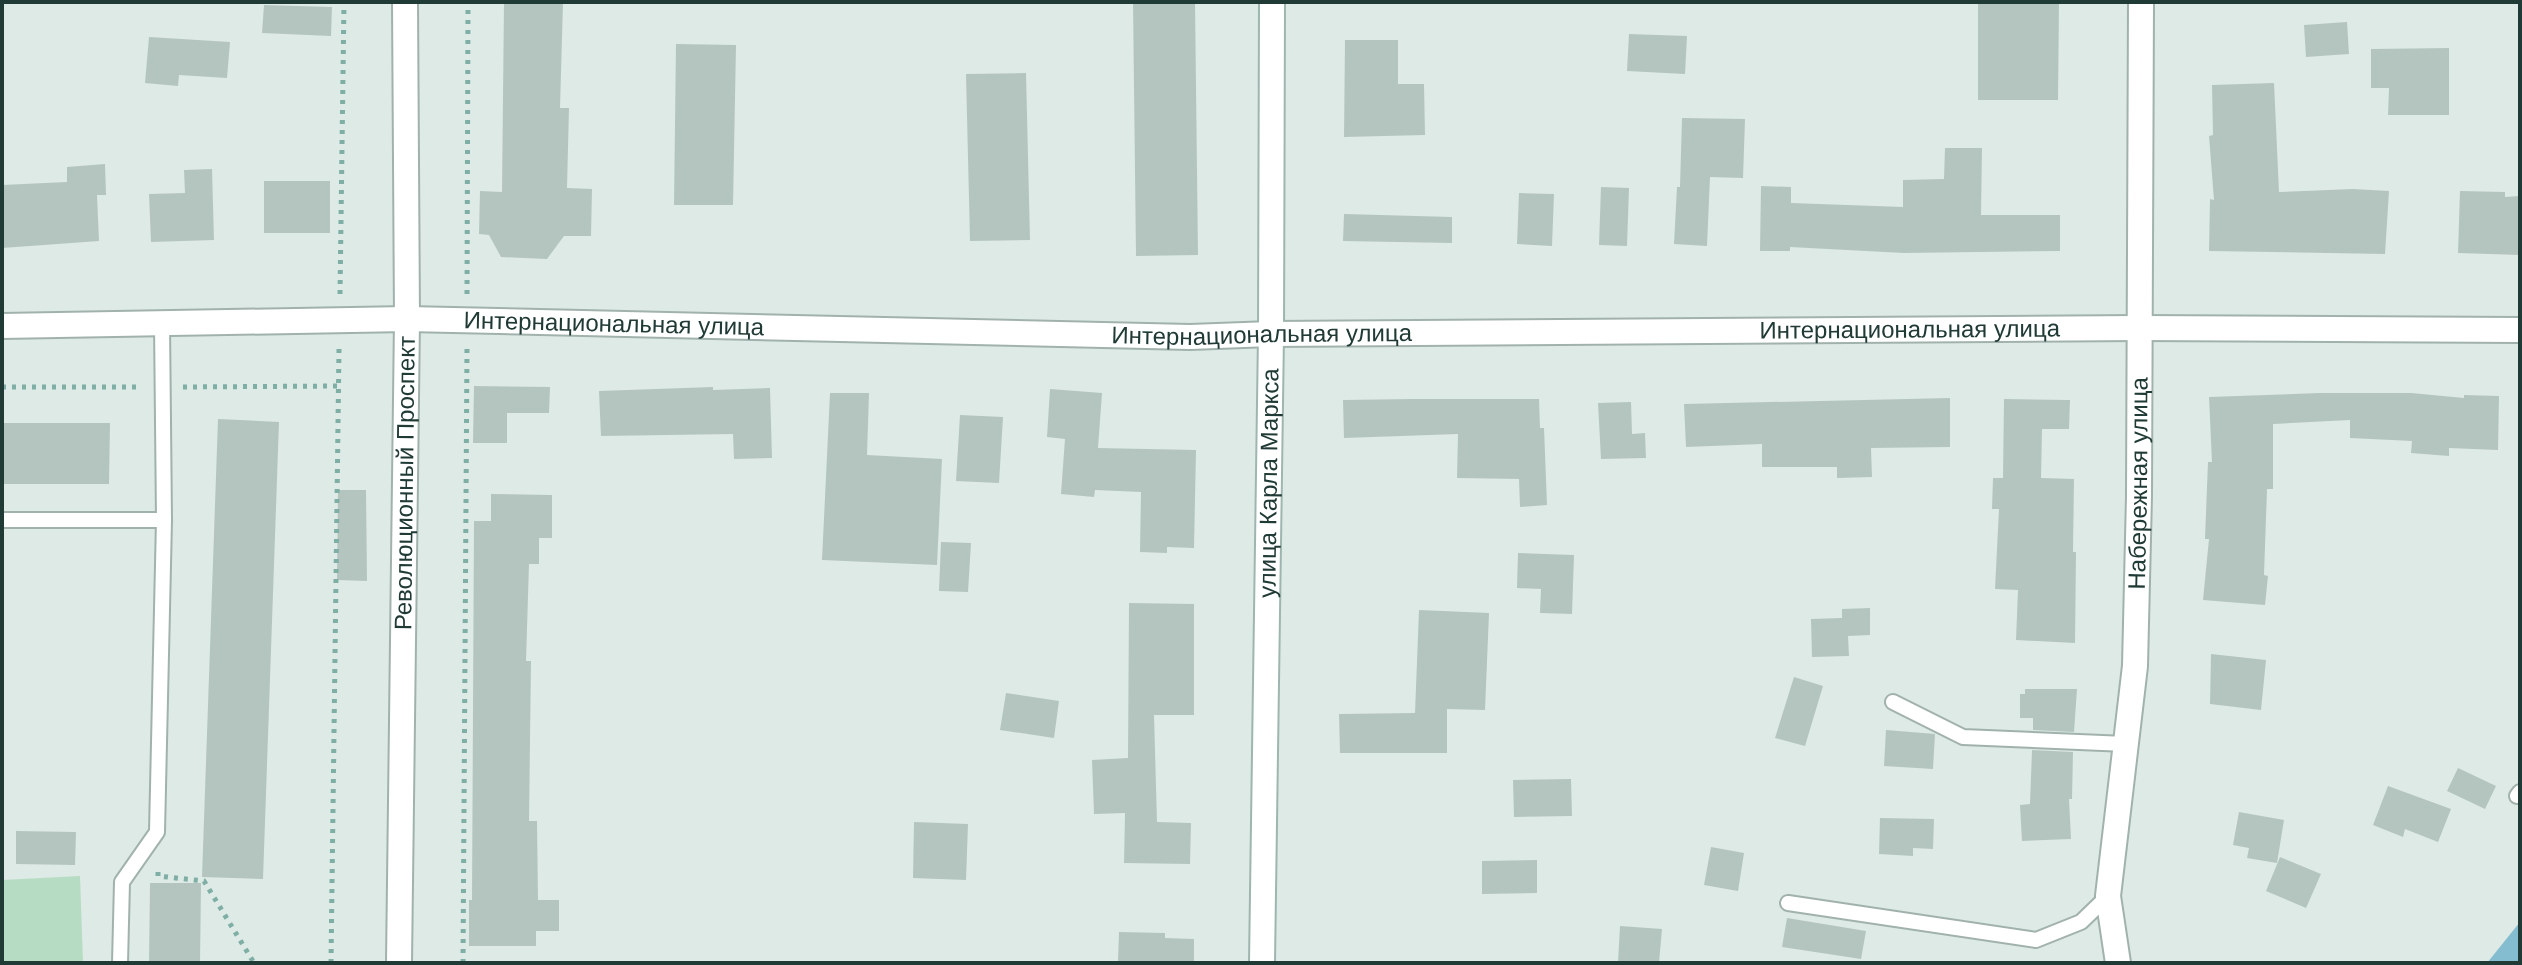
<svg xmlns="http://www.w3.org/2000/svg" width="2522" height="965" font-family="Helvetica,sans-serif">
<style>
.green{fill:#b7dcc4}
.water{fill:#85bdd0}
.building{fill:#b4c5bf}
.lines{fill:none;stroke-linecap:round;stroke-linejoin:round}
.service-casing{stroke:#a1b2ad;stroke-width:18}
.minor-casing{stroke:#a1b2ad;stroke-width:28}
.tertiary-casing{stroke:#a1b2ad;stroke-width:28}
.secondary-casing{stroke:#9eb6af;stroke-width:28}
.path{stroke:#7faea4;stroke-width:5;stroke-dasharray:4 6;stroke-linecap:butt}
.service{stroke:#fff;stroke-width:14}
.minor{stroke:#fff;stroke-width:24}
.tertiary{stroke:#fff;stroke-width:24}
.secondary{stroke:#fff;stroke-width:24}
.labels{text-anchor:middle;stroke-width:6;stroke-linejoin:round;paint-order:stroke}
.street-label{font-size:24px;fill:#203a35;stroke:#eff7f4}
</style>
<rect width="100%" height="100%" fill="#deeae6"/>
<path class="green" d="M80,876L83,963H2V880Z"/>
<path class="water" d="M2520,922V963H2487Z"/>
<path class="building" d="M504,2H563L560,108H569L567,188L592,189L591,236H564L547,259L501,257L489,235L479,234L480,191L502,192Z
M1133,2H1195L1198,255L1136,256Z
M1978,2H2059L2058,100H1978Z
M264,5L332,7L331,36L262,33Z
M2347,22L2349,54L2306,57L2304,25Z
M1629,34L1687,36L1685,74L1627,71Z
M149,37L230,42L227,78L179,75L178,86L145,83Z
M1345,40H1398V84H1424L1425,135L1344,137Z
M676,44L736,45L733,205H674Z
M2449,48V115H2388L2389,88H2371V49Z
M1026,73L1030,240L970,241L966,74Z
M2274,83L2279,192L2353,189L2389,191L2385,254L2209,251L2210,199L2214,200L2209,136L2213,135L2212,85Z
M1682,118L1745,119L1743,178L1710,177L1707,246L1674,244L1677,187H1680Z
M1945,148H1982L1981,215H2060V251L1904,253L1790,247V251H1760L1761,186L1791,187V203L1903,207V180L1944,179Z
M105,164L106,195H97L99,241L2,248V185L67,182V167Z
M212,169L214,240L151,242L149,194L185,193L184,170Z
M264,181H330V233H264Z
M1601,187L1629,188L1627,246L1599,245Z
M2460,191L2505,192V197L2520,196V255L2458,253Z
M1519,193L1554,194L1552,246L1517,244Z
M1344,214L1452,217V243L1343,241Z
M474,386L550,387L549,413H507V443H473Z
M713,387V390L770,388L772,458L734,459L733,434L601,436L599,391Z
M1050,389L1102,393L1098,448L1196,450L1194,548L1167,547V553L1140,552L1141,492L1095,490L1094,497L1061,494L1065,439L1047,437Z
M830,393H869L867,455L942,459L937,565L822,560Z
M2320,393H2411L2464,398V395L2499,396L2498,450L2449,448V456L2411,453L2412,441L2350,438V420L2273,424V489H2267L2264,575L2268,576L2265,605L2203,600L2209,539H2205L2208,462H2212L2209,397Z
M1950,398V447L1871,448L1872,477L1837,478V467H1762V444L1686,447L1684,404Z
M1413,399H1539L1540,428H1544L1547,505L1520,507L1519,479L1457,478L1458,434L1344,438L1343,400Z
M2004,399L2070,400L2069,429H2042L2041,478L2074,479L2073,552H2076L2075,643L2016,640L2018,590L1995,589L1999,509H1992L1993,478H2003Z
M1631,402L1632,434L1645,433L1646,458L1601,459L1598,403Z
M960,415L1003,417L999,483L956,481Z
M218,419L279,422L263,879L202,877Z
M2,423H110L109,484H2Z
M338,490H366L367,581L337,580Z
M491,494L552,495V538H539V564H529L526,661H531L529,821H537L538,900H559V931H536V946H469V900H472L474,521H491Z
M941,542L971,543L968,592L939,591Z
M1518,553L1574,555L1572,614L1540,613L1541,589L1517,588Z
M1129,603L1194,604V715H1154L1157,822L1191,823L1190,864L1124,863L1125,813L1094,814L1092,760L1128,758Z
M1870,608V635L1848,636L1849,656L1812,657L1811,619L1842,618V609Z
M1419,610L1489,613L1485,710L1447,709V753H1340L1339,714L1415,713Z
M2211,654L2266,660L2261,710L2210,704Z
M1794,677L1823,686L1805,746L1775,738Z
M2025,689H2077L2074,732L2033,730V718H2020V694H2025Z
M1006,693L1059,701L1054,738L1000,730Z
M1886,730L1935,734L1933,769L1884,766Z
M2032,750L2073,752L2072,799H2069L2071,839L2022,841L2020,805L2030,804Z
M2458,768L2496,786L2485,809L2447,791Z
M1571,779L1572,816L1514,817L1513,780Z
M2388,786L2451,809L2438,842L2405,829L2403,837L2373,825Z
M2239,812L2284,820L2277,863L2247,858L2249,848L2233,845Z
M1880,818L1934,819L1933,849L1913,848V856L1879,854Z
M914,822L968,824L966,880L913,878Z
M16,831L76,832L75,865L16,864Z
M1711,847L1744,853L1738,891L1704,885Z
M2280,857L2321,874L2306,908L2266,891Z
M1537,860V893L1482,894V861Z
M150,883H201L200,963H149Z
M1787,918L1866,931L1861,959L1782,947Z
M1620,926L1662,929L1659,963H1618Z
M1119,932L1165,933V938L1194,939V963L1118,961Z"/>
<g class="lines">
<defs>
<path id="service" d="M2,520H164L162,323
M1893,702L1963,737L2126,744
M2517,796L2520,792
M1788,903L2036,940L2081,922L2108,896
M120,963L122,882L157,832L164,520"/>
<g id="minor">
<path id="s1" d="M2,326L407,319L1190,337L1271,334L2139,328L2520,330"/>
<path id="s2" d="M2118,963L2108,896L2135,666L2139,496L2141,2"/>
</g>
<g id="tertiary">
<path id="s3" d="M399,963L407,319L405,2"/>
</g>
<g id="secondary">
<path id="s4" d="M1262,963L1271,334L1272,2"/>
</g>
</defs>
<use href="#service" class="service-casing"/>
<use href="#minor" class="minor-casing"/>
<use href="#tertiary" class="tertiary-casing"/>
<use href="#secondary" class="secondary-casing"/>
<path class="path" d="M340,294L344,2
M467,294L468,2
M2,387H141
M183,387L339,386
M158,872V876L204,881L254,963
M331,963L339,348
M463,963L467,348"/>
<use href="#service" class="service"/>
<use href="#minor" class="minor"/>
<use href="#tertiary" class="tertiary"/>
<use href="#secondary" class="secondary"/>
</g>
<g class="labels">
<g class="street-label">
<text dy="8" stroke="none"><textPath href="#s1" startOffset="612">Интернациональная улица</textPath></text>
<text dy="8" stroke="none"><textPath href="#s1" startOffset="1908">Интернациональная улица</textPath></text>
<text dy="8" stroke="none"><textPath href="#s1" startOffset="1260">Интернациональная улица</textPath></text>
<text dy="8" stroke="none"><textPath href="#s3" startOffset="480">Революционный Проспект</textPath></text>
<text dy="8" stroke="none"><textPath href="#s4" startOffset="480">улица Карла Маркса</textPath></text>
<text dy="8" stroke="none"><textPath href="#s2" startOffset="482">Набережная улица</textPath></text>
</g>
</g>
<rect width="2522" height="965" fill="none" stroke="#203a35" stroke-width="8"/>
</svg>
